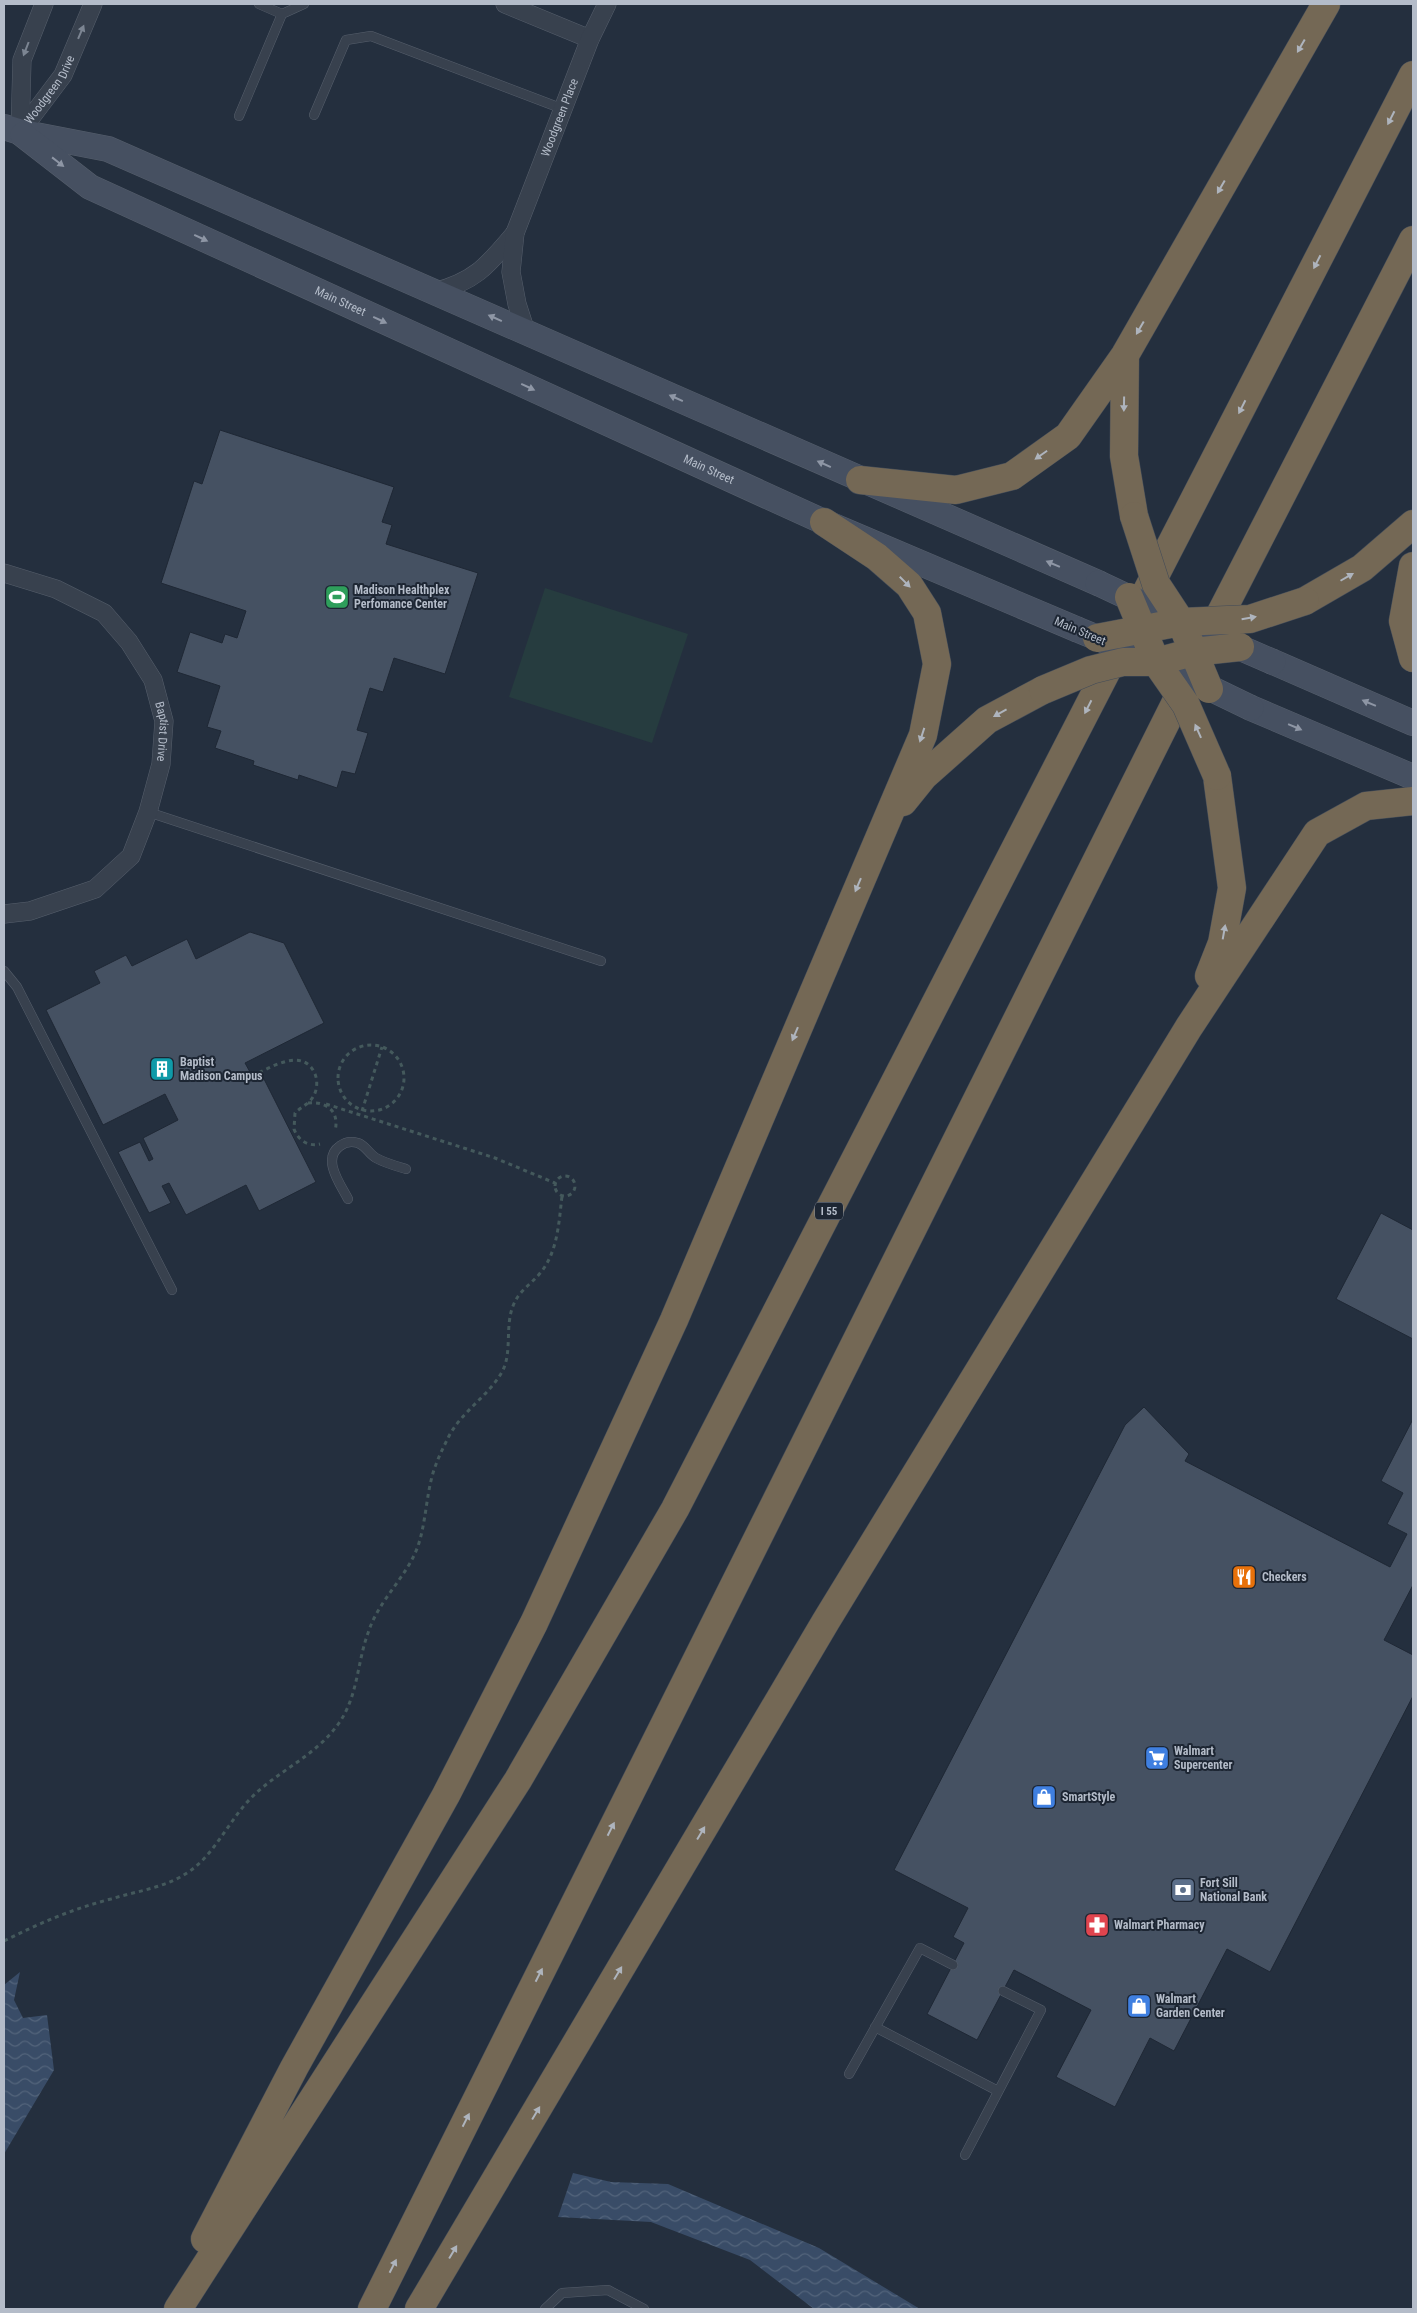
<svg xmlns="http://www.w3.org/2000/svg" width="1417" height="2313" font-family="'Roboto Condensed',sans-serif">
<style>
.pitch{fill:#263c3f}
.water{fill:url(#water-waves)}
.building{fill:#455162;stroke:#1f2835}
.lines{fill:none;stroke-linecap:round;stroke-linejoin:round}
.lane-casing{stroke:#565f6c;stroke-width:10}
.street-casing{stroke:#565f6c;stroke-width:19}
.secondary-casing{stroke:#565f6c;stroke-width:26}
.highway-casing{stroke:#434c59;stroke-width:29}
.path{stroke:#44595c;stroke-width:3;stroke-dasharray:4 4;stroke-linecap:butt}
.lane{stroke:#38414e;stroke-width:9}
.street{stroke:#38414e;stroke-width:18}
.secondary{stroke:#465061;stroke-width:25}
.highway{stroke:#746855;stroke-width:28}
.secondary-bridge-casing{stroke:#565f6c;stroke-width:26;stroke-linecap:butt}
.highway-bridge-casing{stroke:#434c59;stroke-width:29;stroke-linecap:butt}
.secondary-bridge{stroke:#465061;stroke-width:25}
.highway-bridge{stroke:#746855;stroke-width:28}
.oneway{fill:#7c8592}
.oneway2{fill:#aeb4bd}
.oneway3{fill:#8e96a5}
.labels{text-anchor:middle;stroke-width:4;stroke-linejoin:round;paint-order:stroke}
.shield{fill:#1d2633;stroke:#878f9c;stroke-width:1}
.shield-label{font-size:11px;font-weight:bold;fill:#b4bcc9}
.street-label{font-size:12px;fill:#b4bcc9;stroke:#1d2633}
.poi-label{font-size:12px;font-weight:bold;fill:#b4bcc9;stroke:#1d2633;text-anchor:start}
</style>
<defs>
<pattern id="water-waves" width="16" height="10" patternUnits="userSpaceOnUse" patternTransform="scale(1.25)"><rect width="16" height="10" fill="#394c67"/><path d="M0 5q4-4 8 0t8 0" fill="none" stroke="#53647b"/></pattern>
</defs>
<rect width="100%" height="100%" fill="#242f3e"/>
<path class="pitch" d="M545,588L688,634L652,743L509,697Z"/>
<path class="water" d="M20,1972L14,2000L23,2018L47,2015L54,2070L4,2154V1985Z
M573,2173L611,2182L668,2184L819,2248L920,2309H814L750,2260L651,2222L558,2217Z"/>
<path class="building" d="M220,430L394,487L382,522L392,525L386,544L478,573L445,674L394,658L383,692L370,688L357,730L368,733L355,774L342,771L337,788L299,775L298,780L253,765L254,761L215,748L221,731L207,727L220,686L177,672L190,632L222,643L225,634L237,638L246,611L161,583L194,481L202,484Z
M250,932L284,943L324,1023L245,1063L255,1081L263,1077L316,1182L259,1211L246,1185L186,1215L169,1183L162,1186L171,1203L149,1213L118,1152L140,1142L149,1161L153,1159L143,1138L178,1120L165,1094L103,1125L46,1010L100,983L94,971L126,955L132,966L187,939L196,959Z
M1381,1213L1413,1230V1339L1336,1299Z
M1144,1407L1189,1454L1185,1461L1390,1567L1407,1534L1387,1524L1403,1493L1381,1481L1413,1419V1585L1384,1640L1413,1655V1696L1270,1972L1227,1949L1174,2051L1150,2038L1115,2107L1056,2077L1091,2010L1014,1970L977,2040L927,2014L964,1943L953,1937L968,1908L894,1870L1125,1425Z"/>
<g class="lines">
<defs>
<path id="lane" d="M259,4L282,14
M314,115L346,40L371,36L563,109
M239,116L282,14L304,4
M148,812L601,961
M4,971L17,987L172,1290
M348,1199C341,1185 321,1159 340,1146C345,1142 351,1141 358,1143C366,1146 369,1154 376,1158C385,1163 396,1166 406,1169
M875,2027L998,2091
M849,2074L920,1948L953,1965
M965,2155L1041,2010L1003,1991
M545,2309L562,2293L608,2290L644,2309"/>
<g id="street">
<path d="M505,4L590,39"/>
<path id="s1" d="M20,132L63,75L93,4"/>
<path d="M20,132L22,60L44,4"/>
<path d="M434,292C476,281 488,265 515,233"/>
<path id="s2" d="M526,332L517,304L511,272L515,233L590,39L607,4"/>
<path id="s3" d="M4,573L56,589L104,613L129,642L153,680L164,721L161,764L148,812L131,856L95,889L30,911L4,914"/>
</g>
<g id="secondary">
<path d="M4,127L20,132L108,149L1098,583"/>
<path id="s4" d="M23,135L90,187L824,522L1076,629"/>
<path d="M1273,662L1413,723"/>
<path d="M1251,708L1413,777"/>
</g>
<path id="highway" d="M1125,355L1124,456L1134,516
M860,480L956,490L1012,476L1068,436L1125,355L1326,4
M1413,566L1403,621L1413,658
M1146,593L1413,75
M1305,601L1362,568L1413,524
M1207,640L1413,240
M903,802L924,776L987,720L1043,690
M1209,976L1222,943L1232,888L1217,776
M205,2239L294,2068L446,1795L534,1623L674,1320L923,735L937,664L927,613L909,585L877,557L824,522
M178,2309L518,1780L675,1509L1118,649
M372,2309L1189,676
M419,2309L826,1621L1189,1027L1317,833L1366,806L1413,801"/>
</defs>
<use href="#lane" class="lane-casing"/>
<use href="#street" class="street-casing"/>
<use href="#secondary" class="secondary-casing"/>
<use href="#highway" class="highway-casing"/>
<path class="path" d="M338 1078a33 33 0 1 1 66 0a33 33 0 1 1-66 0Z
M252,1076C270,1068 303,1046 315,1074C318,1081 317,1091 313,1097C309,1104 301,1107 295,1113L294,1129C298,1140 308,1147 320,1144
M308,1103C326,1101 340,1111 335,1131
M326,1104L495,1158L555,1183
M362,1111L382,1047
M555 1186a10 10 0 1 1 20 0a10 10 0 1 1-20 0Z
M4,1941C40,1923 72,1909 111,1899C137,1891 164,1888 187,1873C215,1855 228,1821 252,1797C279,1770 316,1756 339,1723C358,1696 357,1663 368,1633C379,1599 407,1577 418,1546C426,1522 426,1497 433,1473C437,1460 443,1448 449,1436C462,1411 490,1395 503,1370C512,1351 505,1326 513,1306C519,1290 531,1285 541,1272C558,1251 559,1221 562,1196"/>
<use href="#lane" class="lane"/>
<use href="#street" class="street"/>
<use href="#secondary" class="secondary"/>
<use href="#highway" class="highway"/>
<defs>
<path id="secondary-bridge" d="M1098,583L1181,622L1273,662
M1076,629L1156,662L1251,708"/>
<path id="highway-bridge" d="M1134,516L1156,584L1181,622L1209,689
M1129,597L1156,662L1186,705L1217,776
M1097,638L1181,622L1250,619L1305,601
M1043,690L1091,670L1123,662H1156L1193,652L1240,647"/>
</defs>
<use href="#secondary-bridge" class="secondary-bridge-casing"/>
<use href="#highway-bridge" class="highway-bridge-casing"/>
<use href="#secondary-bridge" class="secondary-bridge"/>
<use href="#highway-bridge" class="highway-bridge"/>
</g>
<defs><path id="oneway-solid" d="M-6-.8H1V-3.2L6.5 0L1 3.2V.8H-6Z" transform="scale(1.25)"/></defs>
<g class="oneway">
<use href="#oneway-solid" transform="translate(81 32) rotate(-67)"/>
<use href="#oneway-solid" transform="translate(26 49) rotate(111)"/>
</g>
<g class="oneway2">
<use href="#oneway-solid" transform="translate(1301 46) rotate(120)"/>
<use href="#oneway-solid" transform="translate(1391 118) rotate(117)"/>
<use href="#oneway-solid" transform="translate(1221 187) rotate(120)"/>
<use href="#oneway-solid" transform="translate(1317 262) rotate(117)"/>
<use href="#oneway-solid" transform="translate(1140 328) rotate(120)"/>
<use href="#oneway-solid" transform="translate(1124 404) rotate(91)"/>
<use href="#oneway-solid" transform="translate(1242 407) rotate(117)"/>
<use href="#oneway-solid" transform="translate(1041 455) rotate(145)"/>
<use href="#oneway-solid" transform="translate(1347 577) rotate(-30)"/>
<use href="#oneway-solid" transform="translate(905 582) rotate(45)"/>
<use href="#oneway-solid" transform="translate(1249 618) rotate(-10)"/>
<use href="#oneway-solid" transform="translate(1088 707) rotate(117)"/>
<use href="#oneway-solid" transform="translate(1000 713) rotate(151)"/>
<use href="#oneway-solid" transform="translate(1198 731) rotate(-114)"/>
<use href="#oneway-solid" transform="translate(922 735) rotate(108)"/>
<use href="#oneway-solid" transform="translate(858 885) rotate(113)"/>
<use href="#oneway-solid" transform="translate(1224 932) rotate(-80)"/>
<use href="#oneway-solid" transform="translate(795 1034) rotate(113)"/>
<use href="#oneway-solid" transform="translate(611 1829) rotate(-63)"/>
<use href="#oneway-solid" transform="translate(701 1833) rotate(-59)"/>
<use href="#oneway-solid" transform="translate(618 1973) rotate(-59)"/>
<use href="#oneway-solid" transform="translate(539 1975) rotate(-63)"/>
<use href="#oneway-solid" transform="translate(536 2113) rotate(-59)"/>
<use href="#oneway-solid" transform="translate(466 2120) rotate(-63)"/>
<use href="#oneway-solid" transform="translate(453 2252) rotate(-59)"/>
<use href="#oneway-solid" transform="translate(393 2266) rotate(-63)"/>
</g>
<g class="oneway3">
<use href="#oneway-solid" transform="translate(58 162) rotate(38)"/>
<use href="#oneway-solid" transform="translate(201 238) rotate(25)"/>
<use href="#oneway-solid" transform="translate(495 318) rotate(-156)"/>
<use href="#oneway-solid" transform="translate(380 320) rotate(25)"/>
<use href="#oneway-solid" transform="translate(528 387) rotate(25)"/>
<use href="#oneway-solid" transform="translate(676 398) rotate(-156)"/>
<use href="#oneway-solid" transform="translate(824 464) rotate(-156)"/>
<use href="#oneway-solid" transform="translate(1053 564) rotate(-157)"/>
<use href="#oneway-solid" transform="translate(1369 703) rotate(-157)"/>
<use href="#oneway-solid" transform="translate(1295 727) rotate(23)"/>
</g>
<defs>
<symbol id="stadium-square" viewBox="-11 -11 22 22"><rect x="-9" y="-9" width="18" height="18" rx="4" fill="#2e9e5b" stroke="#1d2633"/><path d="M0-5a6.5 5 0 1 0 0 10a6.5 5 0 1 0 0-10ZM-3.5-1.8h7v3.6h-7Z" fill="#fff"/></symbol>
<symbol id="building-square" viewBox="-11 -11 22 22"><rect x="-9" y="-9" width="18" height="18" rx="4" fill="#0f9aa8" stroke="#1d2633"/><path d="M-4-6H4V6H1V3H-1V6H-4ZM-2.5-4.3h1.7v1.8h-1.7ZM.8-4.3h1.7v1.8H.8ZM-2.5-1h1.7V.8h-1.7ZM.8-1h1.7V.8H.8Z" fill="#fff"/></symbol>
<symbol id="restaurant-square" viewBox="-11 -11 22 22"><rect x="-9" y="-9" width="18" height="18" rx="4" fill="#e8710a" stroke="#1d2633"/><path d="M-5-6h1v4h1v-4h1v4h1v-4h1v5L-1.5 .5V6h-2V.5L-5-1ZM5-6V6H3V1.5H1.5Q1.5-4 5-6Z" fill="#fff"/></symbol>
<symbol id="supermarket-square" viewBox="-11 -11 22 22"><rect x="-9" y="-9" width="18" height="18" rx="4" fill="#3f7fe0" stroke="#1d2633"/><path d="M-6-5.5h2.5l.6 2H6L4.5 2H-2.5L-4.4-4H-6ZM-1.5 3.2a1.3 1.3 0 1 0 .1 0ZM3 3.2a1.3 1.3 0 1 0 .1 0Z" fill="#fff"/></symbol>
<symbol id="shop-square" viewBox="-11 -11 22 22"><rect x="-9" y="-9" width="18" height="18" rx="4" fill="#3f7fe0" stroke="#1d2633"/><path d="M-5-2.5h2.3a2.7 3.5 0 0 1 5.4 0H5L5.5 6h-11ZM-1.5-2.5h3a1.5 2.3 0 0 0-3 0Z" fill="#fff"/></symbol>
<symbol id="bank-square" viewBox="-11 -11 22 22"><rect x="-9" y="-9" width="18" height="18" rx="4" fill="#5c6f8a" stroke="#1d2633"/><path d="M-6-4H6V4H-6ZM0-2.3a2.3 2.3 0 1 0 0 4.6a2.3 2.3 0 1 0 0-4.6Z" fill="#fff"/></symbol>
<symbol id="pharmacy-square" viewBox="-11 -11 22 22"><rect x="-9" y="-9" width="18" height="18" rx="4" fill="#e0444e" stroke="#1d2633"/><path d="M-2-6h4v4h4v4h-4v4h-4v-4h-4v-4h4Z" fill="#fff"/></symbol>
</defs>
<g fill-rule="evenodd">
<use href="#stadium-square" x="323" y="583" width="28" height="28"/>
<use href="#building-square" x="148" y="1055" width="28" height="28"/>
<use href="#restaurant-square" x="1230" y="1563" width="28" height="28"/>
<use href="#supermarket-square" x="1143" y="1744" width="28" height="28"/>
<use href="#shop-square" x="1030" y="1783" width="28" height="28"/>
<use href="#bank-square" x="1169" y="1876" width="28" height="28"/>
<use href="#pharmacy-square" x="1083" y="1911" width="28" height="28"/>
<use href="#shop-square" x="1125" y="1992" width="28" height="28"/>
</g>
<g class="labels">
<rect class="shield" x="815" y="1202.5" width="28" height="17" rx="4"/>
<g class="shield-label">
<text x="829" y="1215">I 55</text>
</g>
<g class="street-label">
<text dy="4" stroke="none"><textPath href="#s1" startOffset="52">Woodgreen Drive</textPath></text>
<text dy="4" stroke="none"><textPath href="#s2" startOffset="225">Woodgreen Place</textPath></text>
<text dy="4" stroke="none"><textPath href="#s4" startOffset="360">Main Street</textPath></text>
<text dy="4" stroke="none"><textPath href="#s4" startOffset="765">Main Street</textPath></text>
<text transform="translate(1080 631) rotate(23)" y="4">Main Street</text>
<text dy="4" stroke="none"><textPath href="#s3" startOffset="244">Baptist Drive</textPath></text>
</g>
<g class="poi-label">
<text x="354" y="594">Madison Healthplex<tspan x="354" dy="14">Perfomance Center</tspan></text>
<text x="180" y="1066">Baptist<tspan x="180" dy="14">Madison Campus</tspan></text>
<text x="1262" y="1581">Checkers</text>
<text x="1174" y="1755">Walmart<tspan x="1174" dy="14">Supercenter</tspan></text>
<text x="1062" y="1801">SmartStyle</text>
<text x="1200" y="1887">Fort Sill<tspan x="1200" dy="14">National Bank</tspan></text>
<text x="1114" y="1929">Walmart Pharmacy</text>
<text x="1156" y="2003">Walmart<tspan x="1156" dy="14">Garden Center</tspan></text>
</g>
</g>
<rect width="1417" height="2313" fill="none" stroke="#b4bcc9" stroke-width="10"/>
</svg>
